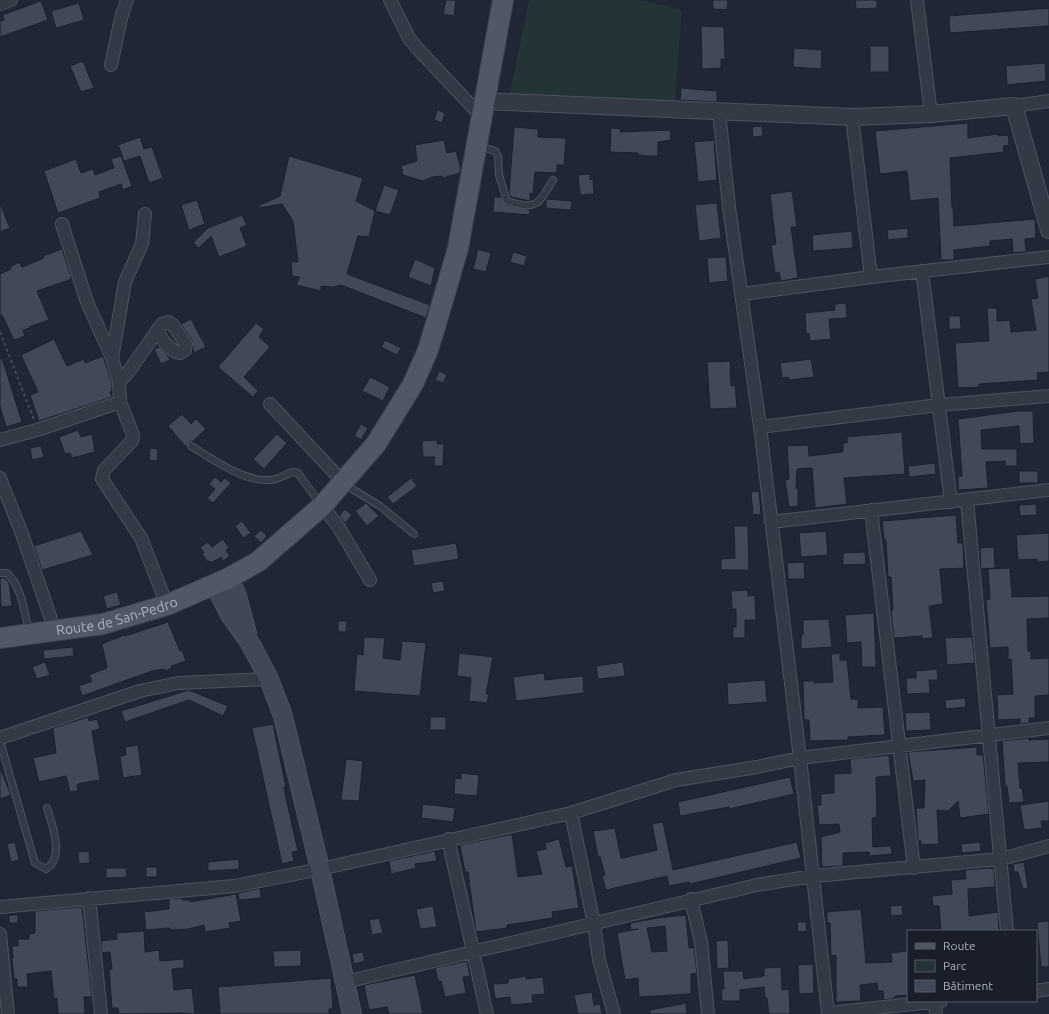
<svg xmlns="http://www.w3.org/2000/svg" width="1049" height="1014" font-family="Ubuntu,sans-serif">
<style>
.green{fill:#233336}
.building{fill:#414959;stroke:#1b202b;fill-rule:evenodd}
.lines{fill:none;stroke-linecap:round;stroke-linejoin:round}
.service-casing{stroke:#4e5360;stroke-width:8}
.minor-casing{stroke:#4e5360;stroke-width:14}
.tertiary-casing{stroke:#4e5360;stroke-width:18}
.secondary-casing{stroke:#4e5360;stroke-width:20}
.primary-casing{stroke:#3d424e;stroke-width:22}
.path{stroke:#3f4e53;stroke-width:2;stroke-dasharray:3 3;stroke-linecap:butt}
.service{stroke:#333945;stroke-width:6}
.minor{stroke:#333945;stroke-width:12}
.tertiary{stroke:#333945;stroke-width:16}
.secondary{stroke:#424757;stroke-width:18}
.primary{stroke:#515765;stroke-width:20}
.labels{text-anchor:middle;stroke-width:3;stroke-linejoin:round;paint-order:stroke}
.street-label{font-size:14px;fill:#adb3c2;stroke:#191e29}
</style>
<rect width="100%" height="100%" fill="#202634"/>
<path class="green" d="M529,0H641L682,10L675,101L510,93Z"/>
<path class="building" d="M446,0H456L454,16L443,14Z
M713,0H728L727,10L713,9Z
M855,0H877V8L856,9Z
M41,1L48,20L0,37V21L4,20L2,15Z
M79,3L84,20L56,28L51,11Z
M1049,8V26L950,33L949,16Z
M701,26L724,27L725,60L721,59V68L702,69Z
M870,46H889V72H870Z
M794,48L822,50L821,69L793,67Z
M83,61L94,88L81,92L70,66Z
M1045,63L1046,81L1007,85L1006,66Z
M681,88L717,91V102L680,100Z
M437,110L445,113L442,123L434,120Z
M968,123V138L998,134V136L1008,135L1009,145L1003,146L1004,152L950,158L952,208L953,207L954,226L1035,219L1036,238L1025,239L1026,252L1013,253L1012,239L990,241V246L954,250V260H941L938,198L910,201L907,171L880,174L875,131Z
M762,126L763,136L753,137L752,127Z
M514,127L538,129V137L566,138L564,165H557V173L535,172L533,194L530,193V201L511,197L509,193Z
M611,128L621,129L620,132L670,130L671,140L658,142V156H646L638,155V153L610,152Z
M140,137L144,149L152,147L163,178L149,183L140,156L124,161L118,145Z
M444,140L447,153L456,151L461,169L460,173L443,178L442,176L432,177L423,181L403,175L401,166L417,161L415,145Z
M714,140L717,180L698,182L694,142Z
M121,156L132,186L123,190L121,184L99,192L100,198L58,213L44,171L76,159L81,173L93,169L95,175L114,168L111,159Z
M289,156L363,178L356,201L375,211L369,237L358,236L347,274L430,305L426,318L341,285L334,287L321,286V291L296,285L300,277L292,276L291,262H298L293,221L282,204L259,208L258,206L280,196Z
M590,174V180L593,179L594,194L580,195L578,175Z
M384,185L399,190L390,215L375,211Z
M792,191L797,227H791L798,278L781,281L779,272L775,273L771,245L776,244L770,194Z
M494,197H501L506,205L530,210L529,215L493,212Z
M546,199L572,201L571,210L546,208Z
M197,200L205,224L189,230L181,205Z
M0,203L10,228L0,232Z
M717,203L721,238L699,241L695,205Z
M242,215L247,225L240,228L247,246L219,257L211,236L199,248L193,243L208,228Z
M908,228V238L888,240L887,230Z
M852,231L853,248L813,251L812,235Z
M62,249L72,279L37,291L49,320L29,327L30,328L23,330L25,336L14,340L2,315L0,316V274L11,269L10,267L19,262L22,267L44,258L43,256Z
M478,249L491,253L486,272L473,269Z
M513,252L527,256L524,266L510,262Z
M726,257L728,281L709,283L707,258Z
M415,259L435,268L431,286L408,277Z
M1049,276V372L1037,373L1038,380L979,384V387L958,388L955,343L989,341L987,308H997V321L1010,320L1011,332L1036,330L1031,299L1038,298L1035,279Z
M846,303L847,318L829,319L831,339L810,341L809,333L806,334L805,313L835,310V304Z
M949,316H960L961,329H949Z
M191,319L206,347L194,353L192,340L181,324Z
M256,323L264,329L259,337L270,347L244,377L258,391L253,397L218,367Z
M54,339L67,366L84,359L85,363L103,356L112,383V391L110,392L112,397L39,421L30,395L38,392L21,355Z
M385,340L401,348L397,355L381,347Z
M159,347L168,356L170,360L161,364L154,349Z
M2,358L22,422L6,427L0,406V359Z
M811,359L814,377L789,380L788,377L782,378L780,363Z
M730,361L731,386L735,385L737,408L710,409L707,362Z
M439,371L447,375L443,383L435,380Z
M370,377L390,387L383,401L362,391Z
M1018,411H1033L1034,443L1020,444L1019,426L981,430L982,449H1017V466H1005V461L986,462L988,488L958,490V476H962L958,419Z
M182,414L191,424L196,419L206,429L192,442H189L186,447L168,426Z
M361,424L368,428L361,440L354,436Z
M78,430L81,437L92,434L95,452L72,458L70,453L65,454L59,437Z
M902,432L905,474L844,478L847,504L815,508L812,468L797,469L796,488H798V506L789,507L785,480L789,479L787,446L808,445L809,456L843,452V443H847V437Z
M277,434L287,443L264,469L253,459Z
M437,440V444H444L443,466H434L435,457H423L422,441Z
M41,446L44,457L32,460L30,448Z
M150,448L158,449L157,461L149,460Z
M935,463L936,474L909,477L908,466Z
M1019,471H1038V483H1019Z
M215,477L221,482L225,478L231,483L213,503L207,498L215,489L209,484Z
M411,478L417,486L393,504L387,497Z
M759,491L761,514L753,515L751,492Z
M366,503L379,516L367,526L355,511Z
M1036,504L1037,515L1020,516L1019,505Z
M345,509L352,515L345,523L339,516Z
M956,515L958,543H963L964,568L940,569L943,604L929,606L933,638L922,639V636L894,638L891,611L893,610L891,577H888L886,540H884L882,521Z
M242,521L251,533L243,538L235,526Z
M734,526H748L749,570H721V559L735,558Z
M261,530L267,536L261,543L254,536Z
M81,531L93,555L42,570L34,546Z
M826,531L828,555L801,557L799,533Z
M1049,533V561L1037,562V559L1018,560L1016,535Z
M223,539L229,548L226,550L230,556L223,561L221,557L211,563L210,561L208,562L202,554L204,553L200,547L208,542L212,547Z
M456,543L459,559L414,566L411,550Z
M994,547L995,568L981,569L980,548Z
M865,552L866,564L843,565V553Z
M804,562L805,579H788L787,563Z
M1010,568L1012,597L1049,596V618L1027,619L1028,651H1031V659L1049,658V695L1035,696V718H1029V723L1020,724V719L998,720L997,695L1013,694L1011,659L1008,660V647L990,648L986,600L990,599L988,569Z
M0,578H5L9,583L12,606L1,607Z
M443,581L445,591L433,593L431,583Z
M748,590V596L755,595L756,620H745V638H733V627H736V609H732L731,591Z
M117,592L121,605L107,609L103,596Z
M874,613L876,667H862L861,642L847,643L845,615Z
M829,619L832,647L801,649V635H803V620Z
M338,621H347L346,632H338Z
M168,622L180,651L182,650L186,661L171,666L172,668L165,671L164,669L152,671L82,696L79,686L92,681L89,675L107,668L102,644L124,635L125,636Z
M364,637L385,638L383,658L400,660L402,641L426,643L420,696L354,691L357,654L363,655Z
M972,637L975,663L947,665L945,638Z
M73,647L74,656L44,659L43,650Z
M459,653L493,657L486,694H489L487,703L469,701L471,678L457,676Z
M840,653V660H847L851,699H858V708L883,707L885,735L848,737V740L810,741L809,720H804L803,681H814V683L833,682L831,654Z
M45,662L50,675L37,679L32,667Z
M623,662L625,676L598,679L596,666Z
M937,669L938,680H929L930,693L907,694L906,678H916V671Z
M544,673L545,680L583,676L584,693L516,701L513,677Z
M765,680L767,702L728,705L727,683Z
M189,690L228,706L223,716L189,700L125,722L121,711Z
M965,698L966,707L946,709L945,700Z
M930,712L931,730L906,731L905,713Z
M88,717L89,721L97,719L100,729L92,731L100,780L81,783L77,785L78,791L70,792L66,776L39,782L33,758L56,753L53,728Z
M430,717H446V730H430Z
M273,724L286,787H284L286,798L298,851L292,852L294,861L282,864L252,728Z
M1029,738V740L1049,739V762L1018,763L1020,788H1022L1024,802L1009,803L1007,786H1005L1002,741Z
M138,745L142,775L123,778L120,756L126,755L125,747Z
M977,747V755H983L989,814L960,818L958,801L948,811L937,810L939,844L921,845V841H918L916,808H924L925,780L913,781L908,752Z
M889,755L891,776L876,777L877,817L872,818L873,847L891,846L892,854L870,856L869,852L843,853V866L822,867L821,837L840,832L839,824L819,825L817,805H821V794L834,793V774L851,773L850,759Z
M346,759L363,761L359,801L341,800Z
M0,768L11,795L0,799Z
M461,773L479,775L477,796L454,794L455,778L461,779Z
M790,777L794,794L729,809V807L680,816L678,802Z
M1049,801V821H1041L1042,828L1024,830L1020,805Z
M423,804L455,808L453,822L421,818Z
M663,822L673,870L797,842L801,858L690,884L689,882L669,886L667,876L606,890L602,876L605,875L600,856L598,857L593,831L615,828L621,858H623L657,850L652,824Z
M512,834L518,877L542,874L536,851L546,849L545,843L559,839L566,867L572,866L579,908L552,912L553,918L507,925V928L476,932L468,872H465L460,845Z
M15,842L19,860L11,862L7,844Z
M980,842L981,851L962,853L961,844Z
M89,851L90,863L79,864L78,852Z
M435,851L437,861L415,864L416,868L391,874L389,861Z
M239,859V869L208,871V862Z
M1024,862L1028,888L1023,889L1018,872H1014L1013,864Z
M146,867H157V877H146Z
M106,868H126L127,877L106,878Z
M988,868L994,869L995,887L968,889L969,916L998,912L999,931H941L939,906H933L932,896L952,894L951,880L966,879L965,870Z
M260,888L261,898L239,900L238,893Z
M236,894L241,921L229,923L230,928L205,932L204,925L188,929L170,930V928L146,930L144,912L169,909V899L182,898V900H190V902Z
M902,905L903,915L891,916L890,906Z
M433,906L437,927L420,929L416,909Z
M82,907L92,997H84L85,1014H58L57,998L54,999L51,971L27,974L28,987H17V979H14L12,958H13L12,946H18V939H29V934L35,933V911Z
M861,909L866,963L892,962L891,953L908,951V995L895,996V998L884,1000L883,991H878L877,983L860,985L861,1001L836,1002V955L831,956L830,923H827V912Z
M9,915H18V923H9Z
M686,915L689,948H694L697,973L691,974V994L639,997L638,978L625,980L617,933L638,929L631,930L630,923L658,918ZM665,926L667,951L652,952L647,928Z
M379,918L383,933L372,935L369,920Z
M1049,921V967H1041L1037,922Z
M797,922H806L807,931L798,932Z
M144,931L145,952L159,950L160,961L184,959V968L172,969L174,990L192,988L195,1014L181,1013L119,1014L118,1008H112L109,969H112L110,952L102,953L101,941L117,939L116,933Z
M728,940L729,968L717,969L716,941Z
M301,950V966L274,967L273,951Z
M363,952L365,961L354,964L352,954Z
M467,961L470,976L463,977L466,993L445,997L441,981H438L435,968Z
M813,964L814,993L799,994L798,965Z
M781,967L782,990L789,989L790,1014H769L767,998H765L764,987L740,990V1001H722L721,989H724L723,971H743L744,979L764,976V968Z
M415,975L423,1014H389L387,1007L369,1010L364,985Z
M526,976V979L543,977L545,994L532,995L533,1003L511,1005L510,997L495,999L493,984L508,983V979Z
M331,978L333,1009H329V1014H220L218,987Z
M592,992L594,1005L600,1004L602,1014H578L574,995Z
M686,1003L687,1014H650V1010Z"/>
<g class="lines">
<defs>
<path id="service" d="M479,146L495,151L498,156L499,175L507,201C536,211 539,204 553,180
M191,446C212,459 244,482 270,480C279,480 285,474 293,472L298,473L321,505
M344,484L380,506L414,534
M0,573H7C22,587 24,611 29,631
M0,741L35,863L46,869C65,858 52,824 47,808"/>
<path id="minor" d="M390,0L409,38L417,48L481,116
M917,0L931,114
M0,4L11,0
M111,65L121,18L127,0
M1014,106L1049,101
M719,112L729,207L760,427L800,758L828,1014
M852,117L871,277
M62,224L87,302L112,358L119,382L120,402L133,435L132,441L104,470L102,479L141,538L167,605
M922,271L951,502
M742,294L871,277L1049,257
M112,358L125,282L142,244L145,214
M119,382L129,371L162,324L168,322L173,325L186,344L185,350L180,353C170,351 160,339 158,329
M270,404L344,483
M760,427L939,405L1049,396
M0,440L37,430L120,402
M0,478L22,534L55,631
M967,500L1007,931
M322,506L338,526L370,580
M871,510L914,868
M771,522L1049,490
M0,738L140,691L178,683L269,679
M571,813L594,924L599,960L614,1014
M448,839L487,1014
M89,898L101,1014
M691,899L701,942L708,1014
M0,907L234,886L320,869L571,813L676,780L757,767L800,758L1049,728
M0,934L8,1014
M345,982L757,885L813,876L1001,859L1049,846
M1036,991L1049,989
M935,1002L936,1014
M828,1013L941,1001"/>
<path id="tertiary" d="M483,101L852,117L931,114L1014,106L1049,230"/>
<path id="secondary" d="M229,578L237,596L247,633
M215,585L230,615L250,643L269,679L283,716L320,869L352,1014"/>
<g id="primary">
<path id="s1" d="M0,638L103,624L167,605L229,578L259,561L322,506L376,444L413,384L428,350L443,300L458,248L503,0"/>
</g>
</defs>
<use href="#service" class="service-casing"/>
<use href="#minor" class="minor-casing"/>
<use href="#tertiary" class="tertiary-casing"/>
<use href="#secondary" class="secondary-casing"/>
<use href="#primary" class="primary-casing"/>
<path class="path" d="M0,332L34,420"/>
<use href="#service" class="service"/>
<use href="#minor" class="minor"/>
<use href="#tertiary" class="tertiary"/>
<use href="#secondary" class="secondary"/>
<use href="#primary" class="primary"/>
</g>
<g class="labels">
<g class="street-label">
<text dy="5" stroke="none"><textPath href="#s1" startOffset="119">Route de San-Pedro</textPath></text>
</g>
</g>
<rect x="907" y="930" width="130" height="72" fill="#191e29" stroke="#545a66"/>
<rect x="915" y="943" width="20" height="6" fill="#515765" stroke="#545a66"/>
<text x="943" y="950" font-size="12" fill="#adb3c2">Route</text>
<rect x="915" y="960" width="20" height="12" fill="#233336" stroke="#545a66"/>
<text x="943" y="970" font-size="12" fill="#adb3c2">Parc</text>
<rect x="915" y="980" width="20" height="12" fill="#414959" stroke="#545a66"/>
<text x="943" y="990" font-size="12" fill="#adb3c2">Bâtiment</text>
</svg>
